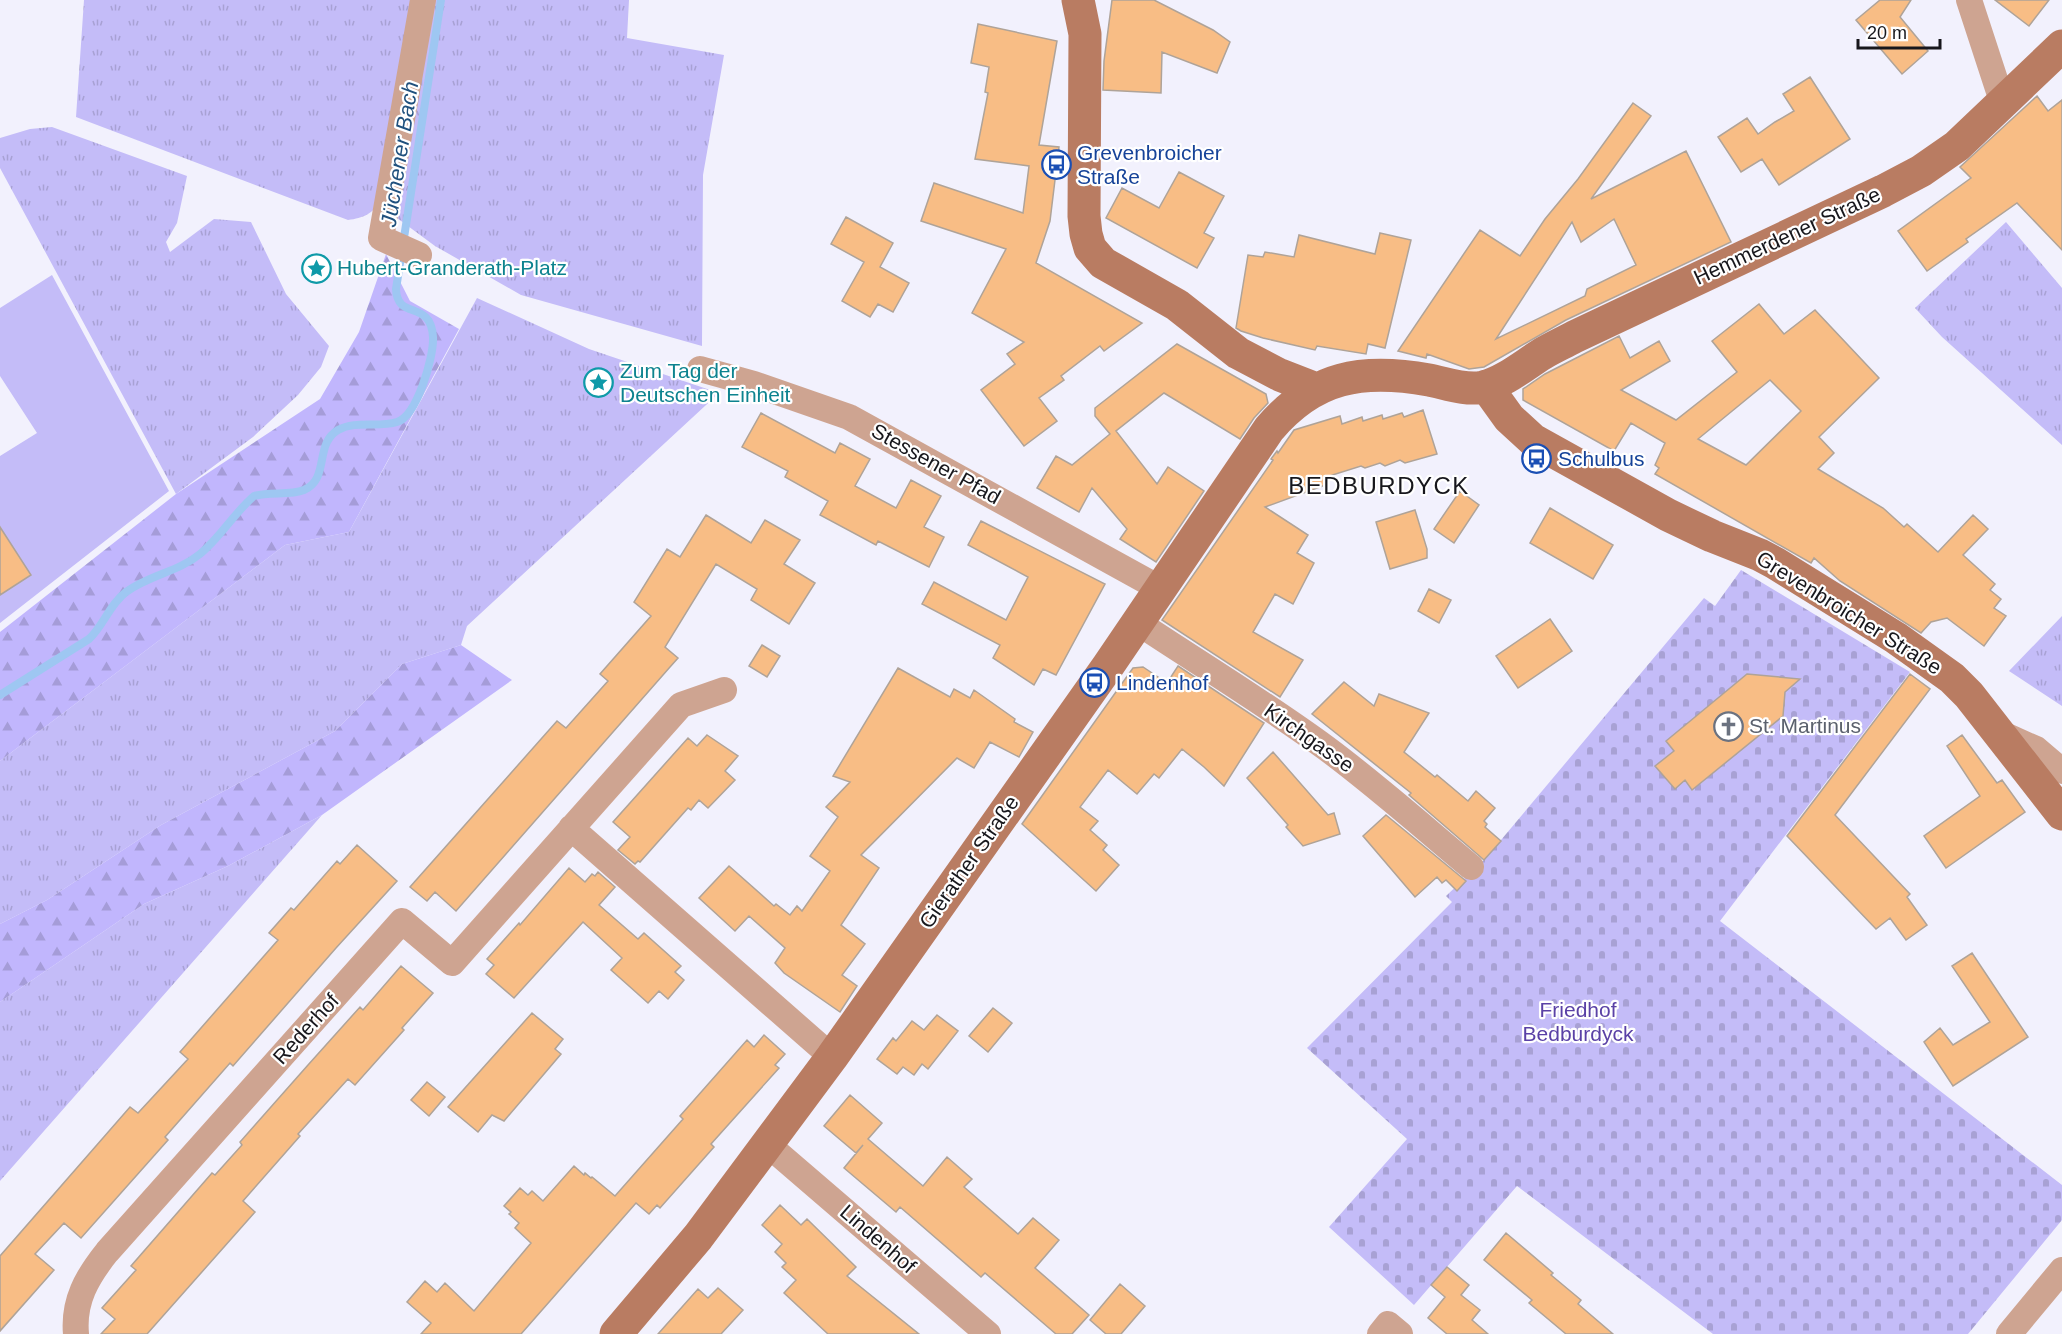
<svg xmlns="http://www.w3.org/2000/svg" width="2062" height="1334" font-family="Arial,sans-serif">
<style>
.grass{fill:url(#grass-tufts)}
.forest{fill:url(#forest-firs)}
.cemetery{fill:url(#cemetery-stones)}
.pitch{fill:#c4bcf8}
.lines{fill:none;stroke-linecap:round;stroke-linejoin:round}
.stream{stroke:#9ec7f2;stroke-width:8}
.building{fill:#f8bd85;stroke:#afa398;stroke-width:1.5;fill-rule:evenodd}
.street{stroke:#cea491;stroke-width:26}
.secondary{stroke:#b97c62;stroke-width:33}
.labels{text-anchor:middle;stroke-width:4.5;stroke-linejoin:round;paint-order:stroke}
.transit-label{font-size:21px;fill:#164399;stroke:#fff;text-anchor:start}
.street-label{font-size:21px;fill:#17171c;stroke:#fff}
.culture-label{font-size:21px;fill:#0d838f;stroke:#fff;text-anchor:start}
.worship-label{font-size:21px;fill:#5b616d;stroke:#fff;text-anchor:start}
.park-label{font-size:21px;fill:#5a41a6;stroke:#fff}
.water-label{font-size:22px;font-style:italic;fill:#1f507d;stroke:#fff}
.quarter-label{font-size:24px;letter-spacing:1.5px;fill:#17171c;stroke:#fff}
</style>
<defs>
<pattern id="grass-tufts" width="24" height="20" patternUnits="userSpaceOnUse" patternTransform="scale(1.5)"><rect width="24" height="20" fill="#c4bcf8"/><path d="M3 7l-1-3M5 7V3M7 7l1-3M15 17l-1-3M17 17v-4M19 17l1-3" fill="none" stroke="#a8a1d4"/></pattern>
<pattern id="forest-firs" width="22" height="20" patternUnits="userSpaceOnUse" patternTransform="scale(1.5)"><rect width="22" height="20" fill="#c1b6fd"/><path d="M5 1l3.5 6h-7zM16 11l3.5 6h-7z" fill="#a59cd8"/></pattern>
<pattern id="cemetery-stones" width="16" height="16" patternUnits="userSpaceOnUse" patternTransform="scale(1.5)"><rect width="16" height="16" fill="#c4bcf8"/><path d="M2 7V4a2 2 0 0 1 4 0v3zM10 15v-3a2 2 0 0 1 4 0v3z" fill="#a8a1d4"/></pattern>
</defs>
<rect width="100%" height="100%" fill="#f2f1fd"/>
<path class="grass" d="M84,0H413L382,201C371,214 364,218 348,220L76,117Z
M431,0H629L627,38L724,55L703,175L702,346L521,295L435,246L393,215Z
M52,127L187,176L177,223L166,242L170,252L214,219L251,222L286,294L329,346L321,367L298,395L253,437L176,494L0,168V138L30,129Z
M2006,222L2062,288V445L1942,337L1915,308Z
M477,298L589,349L719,393L467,626L461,645L402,664L335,731L161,825L47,900L0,924V761L285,545L349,532Z
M2062,616V706L2009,671Z
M322,815L0,1181V1002L144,904L228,866Z"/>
<path class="forest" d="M386,254L410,301L459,329L349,532L285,545L0,761V632L176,494L320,399L359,332Z
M461,645L512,680L322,815L228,866L144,904L0,1002V924L47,900L161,825L335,731L402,664Z"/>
<path class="cemetery" d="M1741,570L1910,672L1720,921L2062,1185V1220L1968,1334H1713L1517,1186L1414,1305L1329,1227L1407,1139L1307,1048L1452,902L1446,896L1485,859L1704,598L1715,606Z"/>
<path class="pitch" d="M52,275L169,491L0,623V456L37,433L0,376V308Z"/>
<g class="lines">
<path class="stream" d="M0,695L89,639C104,625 109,605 126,592C149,575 178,572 200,554C221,537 234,513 254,496C270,491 289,496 304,490C330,479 314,444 338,430C356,420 378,428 397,422C417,416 434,357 433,337C431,299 397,321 396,289L441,0"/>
</g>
<path class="building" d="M1112,0H1154L1213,30L1230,42L1217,73L1162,52L1161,93L1103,90L1104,61Z
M1880,0H1911L1900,17L1928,51L1902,74L1856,20Z
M1995,0H2049L2029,26Z
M978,24L1057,41L1039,145L1059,147L1050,221L1036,263L1142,323L1104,351L1100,346L1061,376L1064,380L1039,398L1057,421L1024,446L981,390L1015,364L1007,354L1024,342L972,313L1006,249L921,221L934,183L1023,213L1029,166L975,159L988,93L985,92L989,67L971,63Z
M1810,77L1850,139L1779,185L1762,159L1741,172L1718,137L1747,118L1758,134L1775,122L1794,111L1783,94Z
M2037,96L2048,111L2062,100V250L2017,203L1966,239L1968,242L1927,271L1898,231L1971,178L1960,167Z
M1633,103L1651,116L1591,199L1686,151L1731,242L1566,320L1484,367L1469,369L1427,354L1426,358L1398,351L1480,230L1520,256L1545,219L1578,179ZM1614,219L1636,265L1587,289L1585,296L1496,339L1572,222L1581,242Z
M1179,172L1224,196L1204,233L1214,238L1197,268L1106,218L1122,188L1159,208Z
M846,217L893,243L880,267L909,283L893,312L878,304L870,317L842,301L864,262L831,244Z
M1380,233L1411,240L1385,348L1368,344L1366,354L1317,346L1315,350L1263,338L1241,331L1236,328L1248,255L1263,257L1265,252L1294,257L1299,235L1375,254Z
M1759,304L1784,334L1815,310L1879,378L1819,437L1834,453L1818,469L1883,508L1904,527L1907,524L1938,552L1973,515L1988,529L1963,555L1995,584L1990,590L2001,599L1994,608L2006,616L1984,646L1947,618L1931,622L1921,633L1840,581L1814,558L1811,563L1655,474L1659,468L1655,465L1665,443L1631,423L1614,451L1523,400V389L1545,374L1619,336L1630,358L1659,341L1670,361L1621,390L1676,420L1737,372L1712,341ZM1770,380L1801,411L1746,465L1698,439Z
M1177,344L1266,394L1268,403L1254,418L1240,439L1164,393L1116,431L1157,484L1168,467L1204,491L1156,562L1120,539L1127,529L1092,488L1079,512L1037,488L1056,456L1072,465L1110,434L1095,416V408Z
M1423,410L1437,454L1405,463L1400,460L1385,466L1380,463L1365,468L1361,466L1326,477L1328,484L1265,507L1308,535L1297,553L1314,563L1293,604L1275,594L1253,632L1303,660L1280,697L1162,620L1273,460L1271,459L1277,451L1278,453L1294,430L1340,416L1342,424L1362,417L1363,421L1382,415L1383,419L1402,413L1404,417Z
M761,413L835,453L840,443L870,459L855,486L896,508L911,480L941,496L924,527L944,537L929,567L878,541L876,545L820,515L828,501L785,477L788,471L742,447Z
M1460,491L1479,505L1454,543L1434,529Z
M1550,508L1613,545L1593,579L1530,543Z
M1415,510L1427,549V558L1390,569L1376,522Z
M706,515L751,543L765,520L800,540L784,564L815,583L789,624L751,600L757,589L716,564L665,647L678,658L670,667L456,911L435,892L427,901L410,887L557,721L566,728L608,681L600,674L651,616L634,602L667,549L680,557Z
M981,521L1105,584L1056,675L1043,669L1034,685L993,658L1000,645L922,604L934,582L1006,620L1028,577L968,545Z
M0,527L31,575L0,595Z
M1429,589L1451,600L1439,623L1418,611Z
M1550,619L1572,651L1518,688L1496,656Z
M762,645L780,656L767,677L749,666Z
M1178,666L1264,723L1224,786L1204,767L1182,749L1159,778L1154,774L1137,794L1108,770L1080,807L1098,821L1090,830L1107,845L1103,850L1119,865L1096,891L1022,824L1133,668L1143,667L1167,683Z
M898,668L950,697L954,689L970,698L974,690L1015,719L1014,722L1033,732L1019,757L990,742L974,768L957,758L861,855L879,868L841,925L865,944L842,975L857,986L840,1012L784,973L775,963L785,948L749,916L735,931L699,898L729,866L774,906L776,904L790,915L797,906L802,911L830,871L810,856L838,817L826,807L850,782L833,776Z
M1747,674L1800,679L1785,692L1783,716L1692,790L1685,780L1675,789L1655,766L1674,751L1666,741Z
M1910,674L1930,689L1835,815L1910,894L1907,897L1927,925L1906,940L1890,918L1876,929L1787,836Z
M1344,682L1374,706L1379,694L1429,713L1404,752L1435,777L1437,775L1468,801L1476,791L1495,808L1484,821L1487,824L1485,827L1501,841L1484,860L1409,795L1411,793L1312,714Z
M707,735L738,756L725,771L735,780L708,808L699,800L691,810L688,808L640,862L638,861L635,864L618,850L630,837L613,822L688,738L697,746Z
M1962,735L1997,783L2002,780L2025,812L1946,868L1924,836L1980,796L1947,746Z
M1273,752L1328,815L1334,813L1340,834L1303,846L1286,827L1288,825L1247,778Z
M1386,815L1466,881L1457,891L1446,880L1442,883L1437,877L1415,897L1363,836Z
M357,845L397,881L336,948L233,1066L230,1063L165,1137L168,1140L81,1238L64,1223L35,1254L54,1270L0,1331V1256L130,1107L138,1113L188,1059L180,1052L278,940L269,933L291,908L294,910L337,861L340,864Z
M569,868L585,882L592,874L595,876L598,872L615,887L599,905L638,939L644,933L681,966L675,972L684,980L668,999L659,991L648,1003L629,986L611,970L622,958L583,922L514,998L486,974L494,965L487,959L519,923L520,925Z
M1972,953L2028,1037L1953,1086L1924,1042L1940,1028L1953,1045L1990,1022L1952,966Z
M401,966L433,993L402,1028L404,1030L355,1085L348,1079L298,1134L300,1136L243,1201L255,1212L147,1334H101L115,1319L102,1308L136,1270L131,1266L212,1173L215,1175L242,1145L240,1142L308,1065L360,1007L363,1010Z
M993,1008L1012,1023L988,1052L969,1036Z
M532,1013L563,1039L555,1049L561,1054L504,1121L492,1115L478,1132L448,1107Z
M937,1015L958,1031L928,1069L922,1064L914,1075L903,1067L897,1074L877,1059L893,1038L896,1041L912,1021L924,1030Z
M764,1035L785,1054L775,1065L779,1068L711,1144L714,1147L660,1208L657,1205L649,1214L636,1203L521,1334H421L431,1323L407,1302L425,1281L437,1292L445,1283L474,1311L531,1243L515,1228L519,1223L509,1214L511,1212L504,1206L520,1188L528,1195L532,1191L543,1201L574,1166L584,1175L585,1173L591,1178L592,1177L615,1196L683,1119L680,1116L747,1040L754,1047Z
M427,1082L445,1097L429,1116L411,1100Z
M850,1095L882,1123L868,1139L923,1186L947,1157L972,1179L964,1187L1018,1234L1033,1218L1059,1240L1035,1268L1089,1315L1072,1334H1056L985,1273L981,1277L900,1207L896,1212L844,1168L863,1145L856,1153L824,1126Z
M780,1205L801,1225L807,1219L856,1267L847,1276L919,1334H828L784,1293L796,1280L782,1267L786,1263L775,1252L782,1244L762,1225Z
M1506,1233L1553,1273L1551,1275L1581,1300L1578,1304L1613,1334H1566L1529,1303L1532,1300L1484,1260Z
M1447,1267L1469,1285L1461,1295L1480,1310L1472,1320L1488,1334H1447L1428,1318L1445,1297L1431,1285Z
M1120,1284L1145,1306L1121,1334H1106L1090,1320Z
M718,1288L743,1310L721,1334H658L698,1289L708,1298Z"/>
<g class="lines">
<path class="street" d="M1969,0L2003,104
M419,255L381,238L423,0
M700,369L754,384L849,417L1159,588
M1137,622C1200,664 1265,703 1326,748C1376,785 1423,827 1471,867
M2000,733L2036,749L2062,771
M571,828L832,1057
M767,1144L988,1334
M76,1334C73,1301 87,1277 107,1252L402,921L452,963L681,705L724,690
M1380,1334L1388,1324L1400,1334
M2009,1334L2062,1270"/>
<path class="secondary" d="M1078,0L1085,34L1084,216L1086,234L1090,248L1103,263L1177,305L1238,353L1280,375L1316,389
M1486,386L1509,418L1533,440L1668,515L1712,536L1760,555L1775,563L1896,638L1952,678L1969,695L2062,814
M616,1334L698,1237L832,1057L1108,666L1269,429C1314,376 1362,368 1429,380C1445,383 1466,391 1483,387C1504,382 1523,366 1542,354C1552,348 1563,343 1574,337C1677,288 1780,240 1883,191L1921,171L1957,146L2062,46"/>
</g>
<defs>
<symbol id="bus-ring" viewBox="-11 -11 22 22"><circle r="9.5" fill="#fff" stroke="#1a4fb4" stroke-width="1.5"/><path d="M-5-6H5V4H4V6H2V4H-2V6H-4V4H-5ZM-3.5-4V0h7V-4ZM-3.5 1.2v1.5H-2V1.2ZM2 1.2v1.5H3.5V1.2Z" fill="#1a4fb4"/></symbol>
<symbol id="sight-ring" viewBox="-11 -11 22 22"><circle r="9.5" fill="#fff" stroke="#0f9aa8" stroke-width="1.5"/><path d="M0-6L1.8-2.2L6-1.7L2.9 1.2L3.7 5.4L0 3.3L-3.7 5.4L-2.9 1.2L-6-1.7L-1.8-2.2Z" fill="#0f9aa8"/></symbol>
<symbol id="church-ring" viewBox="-11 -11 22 22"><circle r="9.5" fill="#fff" stroke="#6b7280" stroke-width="1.5"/><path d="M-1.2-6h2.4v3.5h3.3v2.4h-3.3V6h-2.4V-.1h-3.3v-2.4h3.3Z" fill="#6b7280"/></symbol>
</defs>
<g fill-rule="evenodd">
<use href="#bus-ring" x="1040" y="148" width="33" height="33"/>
<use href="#sight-ring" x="300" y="252" width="33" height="33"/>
<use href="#sight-ring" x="582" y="366" width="33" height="33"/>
<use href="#bus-ring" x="1520" y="442" width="33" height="33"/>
<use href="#bus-ring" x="1078" y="666" width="33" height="33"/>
<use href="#church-ring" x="1712" y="710" width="33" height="33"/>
</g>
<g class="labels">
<g class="transit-label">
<text x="1077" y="160">Grevenbroicher<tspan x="1077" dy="24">Straße</tspan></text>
<text x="1558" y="466">Schulbus</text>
<text x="1116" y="690">Lindenhof</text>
</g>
<g class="street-label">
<text transform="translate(1787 236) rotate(-25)" y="7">Hemmerdener Straße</text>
<text transform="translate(936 464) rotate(29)" y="7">Stessener Pfad</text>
<text transform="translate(1849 613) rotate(32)" y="7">Grevenbroicher Straße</text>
<text transform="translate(1309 738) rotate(35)" y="7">Kirchgasse</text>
<text transform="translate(969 862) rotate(-55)" y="7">Gierather Straße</text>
<text transform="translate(306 1029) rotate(-48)" y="7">Rederhof</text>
<text transform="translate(878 1239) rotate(41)" y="7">Lindenhof</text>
</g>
<g class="culture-label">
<text x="337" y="275">Hubert-Granderath-Platz</text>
<text x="620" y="378">Zum Tag der<tspan x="620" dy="24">Deutschen Einheit</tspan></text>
</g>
<g class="worship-label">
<text x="1749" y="733">St. Martinus</text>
</g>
<g class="park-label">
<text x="1578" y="1017">Friedhof<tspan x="1578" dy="24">Bedburdyck</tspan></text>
</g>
<g class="water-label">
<text transform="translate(399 154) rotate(-81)" y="8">Jüchener Bach</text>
</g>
<g class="quarter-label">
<text x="1379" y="494">BEDBURDYCK</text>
</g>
</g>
<path d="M1858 39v9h82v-9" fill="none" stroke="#17171c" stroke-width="3"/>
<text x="1867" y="39" font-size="18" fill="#17171c" stroke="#ffffff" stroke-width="4.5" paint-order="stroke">20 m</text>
</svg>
